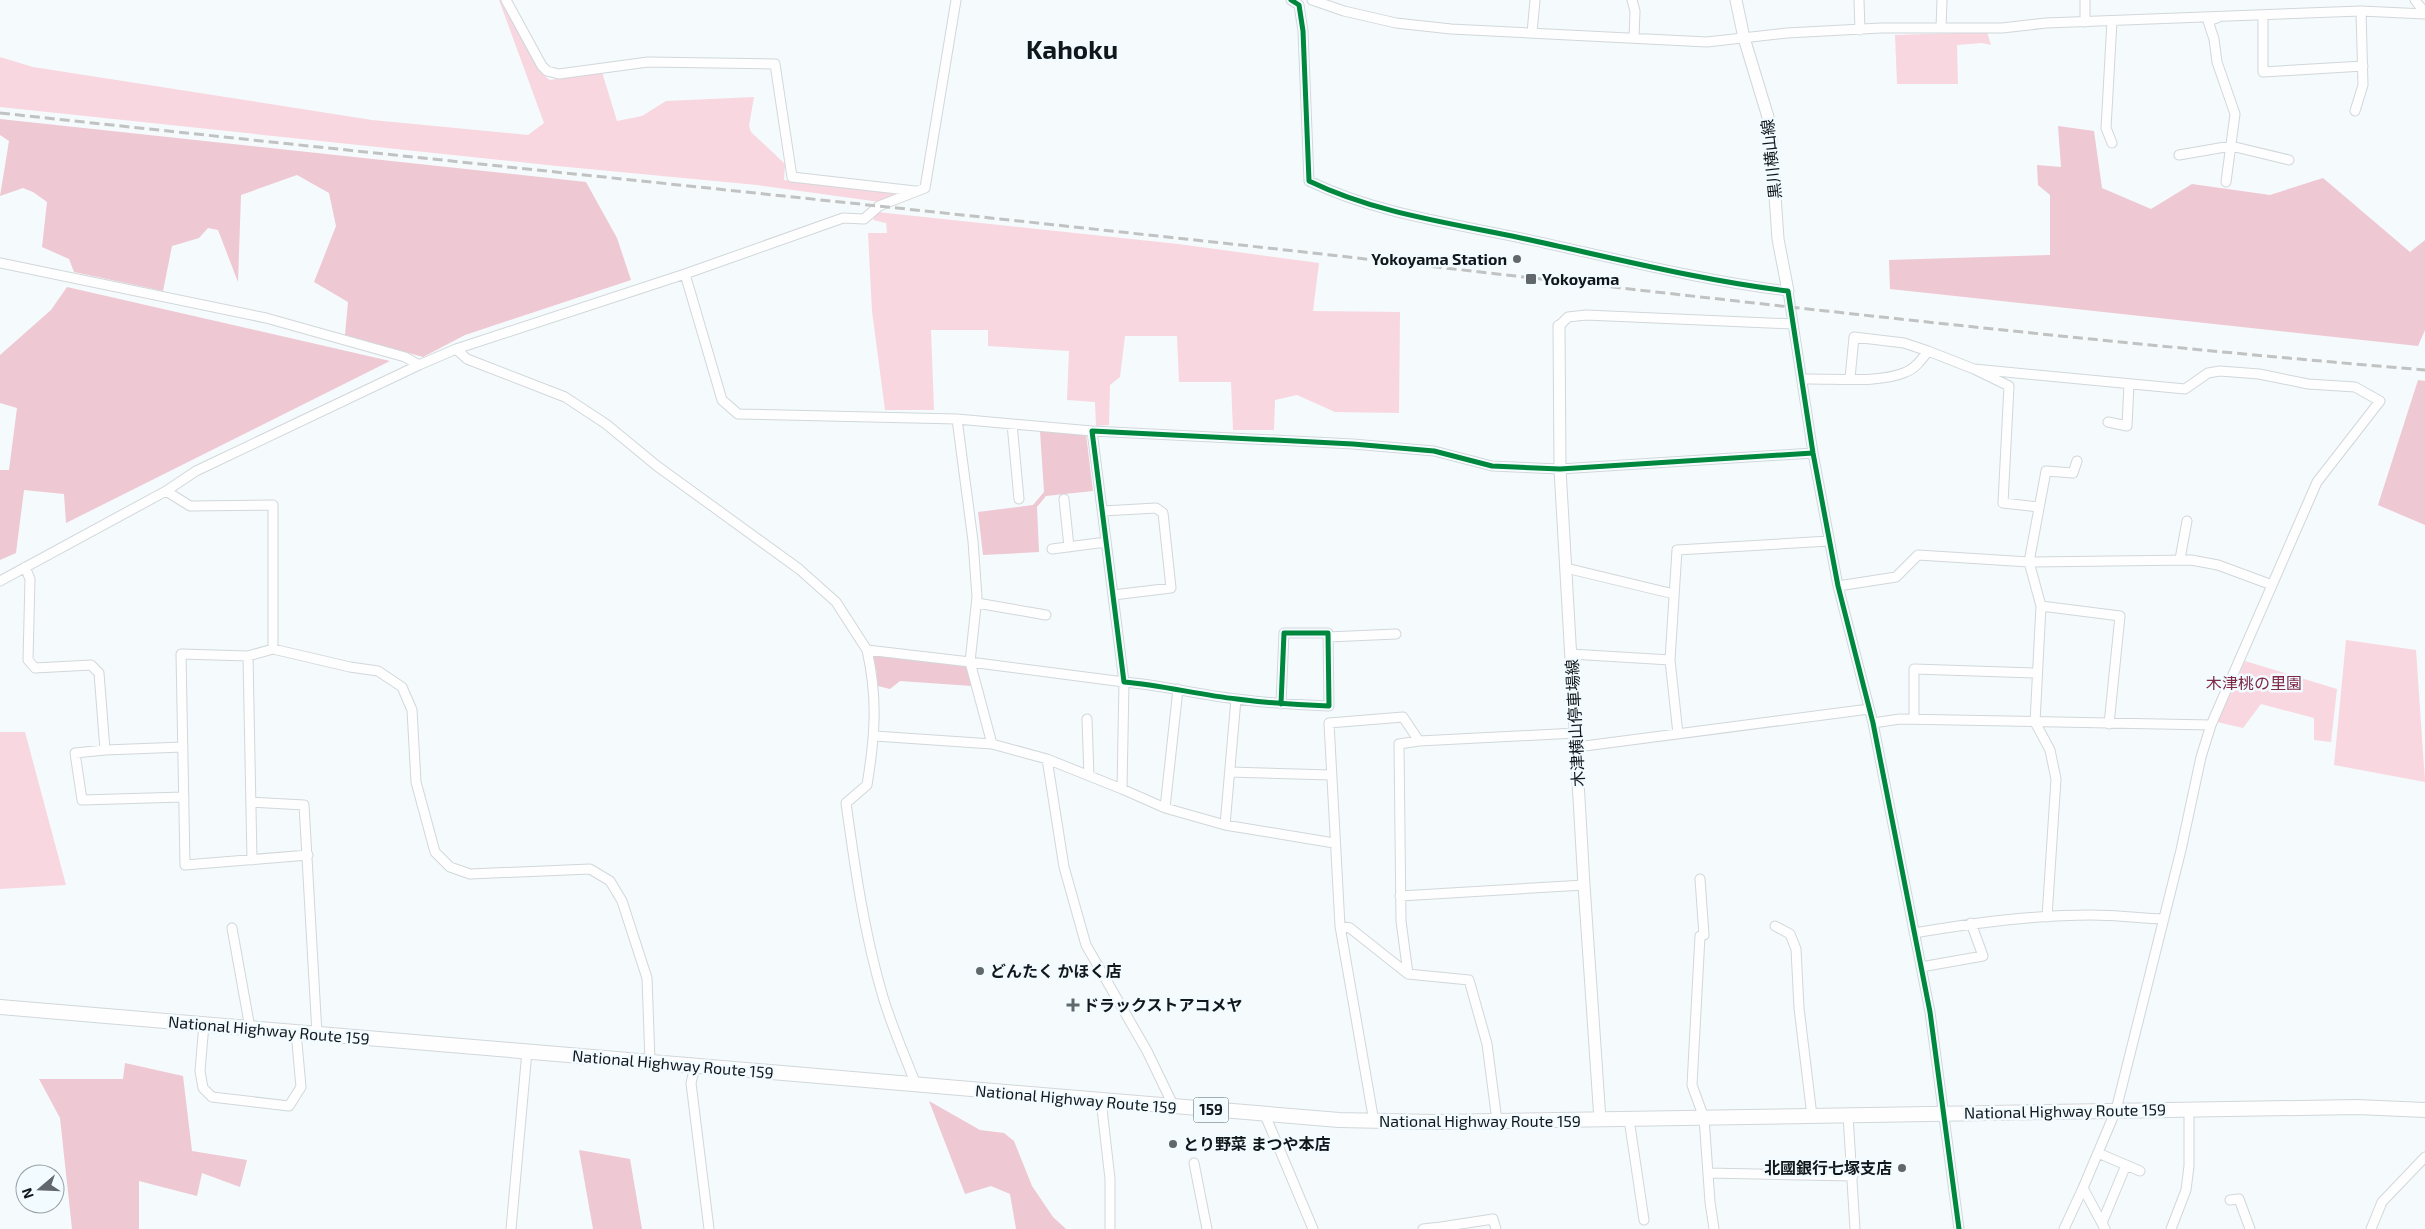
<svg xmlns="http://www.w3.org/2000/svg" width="2425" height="1229" font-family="'Exo 2','Noto Sans JP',sans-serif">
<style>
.green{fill:#f8d7e0}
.forest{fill:#eec8d3}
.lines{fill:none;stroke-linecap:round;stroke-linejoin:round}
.minor-casing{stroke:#d1d7da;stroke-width:11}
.major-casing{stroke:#d1d7da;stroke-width:13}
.highway-casing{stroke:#d1d7da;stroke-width:16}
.minor{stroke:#fefeff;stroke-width:9}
.major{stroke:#fefeff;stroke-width:11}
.highway{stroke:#fefeff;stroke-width:14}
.rail{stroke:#c1c3c3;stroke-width:3;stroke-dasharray:10 5;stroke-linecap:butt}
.cycleway-casing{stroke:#f2fbff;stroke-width:8}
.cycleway{stroke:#00873e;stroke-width:5}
.poi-dot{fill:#61676a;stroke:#f2fbff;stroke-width:2}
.labels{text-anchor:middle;stroke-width:5;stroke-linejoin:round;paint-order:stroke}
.shield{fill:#f2fbff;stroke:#545c60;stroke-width:1}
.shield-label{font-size:15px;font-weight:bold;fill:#11181c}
.street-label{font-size:16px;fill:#11181c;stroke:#f2fbff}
.poi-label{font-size:16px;font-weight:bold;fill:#11181c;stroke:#f2fbff;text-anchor:start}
.park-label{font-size:16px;fill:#7e2945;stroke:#f2fbff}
.town-label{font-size:26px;font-weight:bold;fill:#11181c;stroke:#f2fbff}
</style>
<rect width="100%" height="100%" fill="#f5fafc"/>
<path class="green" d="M499,0H504L542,74L550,80L602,72L617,121L642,116L666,101L754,97L749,126L751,132L785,164L784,180L904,193L880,202L757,185L557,166L0,107V57L33,67L372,120L528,135L544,123Z
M1987,32L1991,45L1982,43L1957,45L1958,84H1897L1895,35Z
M877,212L1178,244L1319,263L1313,311L1400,312L1399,413L1335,412L1297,395L1275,400L1274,430H1233L1231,382H1179L1177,336H1125L1120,377L1110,385L1109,425L1096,426L1095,402L1067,400L1069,351L988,346V330H931L934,410H885L872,311L868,233H887L886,223L873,220Z
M2346,640L2416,650L2425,782L2334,765Z
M2245,661L2337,689L2331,742L2314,740V718L2261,704L2243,728L2217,722Z
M0,732H25L66,885L0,889Z"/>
<path class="forest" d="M0,119L586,182L617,238L631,280L465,335L423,357L345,335L348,302L314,282L336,226L329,193L297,175L241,195L238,282L218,230L208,228L199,238L172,246L163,291L74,272L69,259L42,247L47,202L33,192L23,188L0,196L9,141L0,135Z
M2058,126L2094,131L2102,188L2151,209L2192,184L2270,195L2323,178L2410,252L2425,240V330L2418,346L1890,289L1889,260L2050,255V195L2038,185L2037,165L2061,167Z
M67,287L390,361L66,523L64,494L24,490L16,553L0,560V470H9L17,408L0,403V355L51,310Z
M2418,380L2425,381V525L2378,505Z
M1040,431L1086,434L1093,491L1046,496L1037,507L1039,552L983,555L978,512L1033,505L1044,492Z
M871,655L966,663L972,686L900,681L890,689L878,686L876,668Z
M125,1063L183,1076L192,1151L247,1160L240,1187L202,1173L197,1196L139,1181V1229H72L60,1118L39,1079H123Z
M929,1101L980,1130L1004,1133L1014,1141L1032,1186L1053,1217L1066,1229H1016L1010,1194L991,1186L965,1194Z
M579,1150L630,1159L642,1229H593Z"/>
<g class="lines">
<defs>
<path id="minor" d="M506,0L542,66L547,71L559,74L648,62L775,64L792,177L915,191
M956,0L925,188L879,206L864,219L843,218L685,274L722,400L738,414L957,419
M1291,0L1299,5L1303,31L1309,181C1375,213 1450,223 1521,238C1610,257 1698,280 1788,291L1813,453L1838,586L1873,723L1930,1012L1959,1229
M1312,0L1344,11L1396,23L1451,29L1707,42L1787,33L1881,28H2002L2046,23L2361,11L2425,14
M1632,0L1635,11L1634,38
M1859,0L1860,30
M2085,0V22
M2415,0L2425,13
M2263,15V72L2363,66
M2217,18L2208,21L2214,39L2217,62L2235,114L2226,182
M1941,28L1942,0
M1532,33L1535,0
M2355,111L2363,85L2361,11
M2112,143L2106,128L2112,21
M2179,155L2231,146L2289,160
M0,263L266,318L405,357L419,365
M1559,326L1568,317L1586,315L1793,324
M456,349L685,274
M1974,369L2185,389L2208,373L2220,371L2259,374L2308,384L2355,387L2380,401L2317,482L2211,725L2201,757L2181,850L2116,1110L2083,1188L2105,1229
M1850,378L1854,337L1904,343L1928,351
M1802,379C1833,378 1879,384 1906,372C1916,368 1922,359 1928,351L1974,369L2009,386L2003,503L2039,507
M2108,422L2127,426L2129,384
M1012,424L1019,499
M2077,461L2073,473L2046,471L2029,562L2191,560L2218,565L2272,585
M166,491L190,506L273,505V649
M1064,499L1069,547
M1103,511L1156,508L1163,513L1171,588L1113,595
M1052,549L1106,542
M2180,559L2187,521
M25,567L30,579L28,660L35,668L91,665L99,673L105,750
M1566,568L1674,594
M0,581L166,491L196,471L419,365L456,349L467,359L565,397L606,424L657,466L799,569L836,602L867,650
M1838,586L1896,577L1918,555L2029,562L2041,606L2035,722L2050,750L2056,779L2047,917
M977,603L1046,615
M2041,606L2120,616L2109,724
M1328,637L1396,634
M1571,654L1670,660
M248,656L252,860
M1281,704L1284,633H1328L1329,706C1298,705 1267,703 1237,699C1199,695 1162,685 1124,682L1092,431L1353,444L1434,451L1492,466L1560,469L1813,453
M1087,719L1089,776
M1914,719V669L2037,673
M1873,723L1900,719L2211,725
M1678,734L1670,660L1677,550L1829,541
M875,736L992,744
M1419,741L1576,733
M183,747L105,750L75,753L82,800L184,797
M1577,747L1869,709
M1047,759L1064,867L1086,945L1147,1051L1174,1107
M1230,772L1331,775
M1122,789L1047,759L992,744L970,662L1124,682L1122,789L1165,808L1225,825L1334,843
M251,802L304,805L317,1034
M1165,808L1178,689
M1225,825L1236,699
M308,855L185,865L181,654L248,656L273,649L350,667L378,671L402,687L412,710L416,782L435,852L450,867L470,874L590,869L610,881L622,901L647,978L650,1061
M1700,879L1704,935L1700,936L1692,1085L1704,1118L1710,1202L1714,1229
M1400,896L1584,885
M1340,926L1329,723L1403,717L1419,741L1399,744L1401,921L1408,974
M1775,926L1790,934L1796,949L1799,1008L1812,1116
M232,928L250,1028
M1914,933C1973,923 2031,915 2091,915C2115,915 2140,918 2164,919
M1921,967L1983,956L1971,923
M204,1024L200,1071L203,1088L212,1097L289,1106L301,1087L296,1032
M695,1066L691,1083L709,1229
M916,1085C905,1056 892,1027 883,997C864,933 855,868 846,803L867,785C875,736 878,699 867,650L970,662L977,597L973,541L957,419L1092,431
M1101,1100L1110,1179V1229
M1265,1115L1313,1229
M1848,1115L1855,1229
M1629,1119L1644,1220
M1374,1122L1340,926L1350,928L1408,974L1469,980L1487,1044L1497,1121
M2098,1153L2140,1171
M1194,1163L1207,1229
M1708,1173L1853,1176
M2230,1200L2239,1199L2250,1229
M2102,1223L2126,1165
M511,1229L527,1051
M1423,1229L1441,1227
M1441,1229V1227L1493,1219L1496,1229
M2064,1229L2083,1188
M2171,1229L2186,1190L2189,1166V1109
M2371,1229L2382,1202L2425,1157"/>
<path id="major" d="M1736,0L1744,38L1768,117L1771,138L1778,239L1788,291
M1559,326L1560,469L1584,885L1600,1120"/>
<path id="highway" d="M0,1007L1339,1120L1434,1122L2357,1107L2425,1110"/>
</defs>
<use href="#minor" class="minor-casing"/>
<use href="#major" class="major-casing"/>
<use href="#highway" class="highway-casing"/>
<use href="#minor" class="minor"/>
<use href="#major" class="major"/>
<use href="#highway" class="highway"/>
<path class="rail" d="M0,113C435,160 869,204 1304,252C1677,294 2051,339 2425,370"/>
<defs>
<path id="cycleway" d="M1291,0L1299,5L1303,31L1309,181C1375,213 1450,223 1521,238C1610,257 1698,280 1788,291L1813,453L1838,586L1873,723L1930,1012L1959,1229
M1281,704L1284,633H1328L1329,706C1298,705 1267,703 1237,699C1199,695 1162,685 1124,682L1092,431L1353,444L1434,451L1492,466L1560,469L1813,453"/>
</defs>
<use href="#cycleway" class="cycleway-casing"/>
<use href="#cycleway" class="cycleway"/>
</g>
<g class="poi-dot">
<circle cx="1517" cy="259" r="5"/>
<rect x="1525" y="273" width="12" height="12" rx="2.5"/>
<circle cx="980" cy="971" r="5"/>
<path d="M1070.5 997.5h5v5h5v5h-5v5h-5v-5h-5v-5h5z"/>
<circle cx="1173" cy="1144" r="5"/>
<circle cx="1902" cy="1168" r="5"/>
</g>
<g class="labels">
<rect class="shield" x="1193.5" y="1097.5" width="35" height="25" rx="4"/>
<g class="shield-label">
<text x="1211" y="1115">159</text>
</g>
<g class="street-label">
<text transform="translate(1771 159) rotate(-96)" y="6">黒川横山線</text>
<text transform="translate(1575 723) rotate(-93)" y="6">木津横山停車場線</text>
<text transform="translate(269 1030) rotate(5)" y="6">National Highway Route 159</text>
<text transform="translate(673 1064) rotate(5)" y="6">National Highway Route 159</text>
<text transform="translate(1076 1099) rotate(5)" y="6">National Highway Route 159</text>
<text transform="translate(2065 1111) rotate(-1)" y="6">National Highway Route 159</text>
<text x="1480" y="1127">National Highway Route 159</text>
</g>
<g class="poi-label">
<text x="1507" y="265" text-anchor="end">Yokoyama Station</text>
<text x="1542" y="285">Yokoyama</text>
<text x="990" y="977">どんたく かほく店</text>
<text x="1083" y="1011">ドラックストアコメヤ</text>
<text x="1183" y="1150">とり野菜 まつや本店</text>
<text x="1892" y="1174" text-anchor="end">北國銀行七塚支店</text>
</g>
<g class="park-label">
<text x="2254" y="689">木津桃の里園</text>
</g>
<g class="town-label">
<text x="1072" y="59">Kahoku</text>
</g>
</g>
<g transform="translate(40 1189) rotate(251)"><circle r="24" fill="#f2fbff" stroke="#98a0a4"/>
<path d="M0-4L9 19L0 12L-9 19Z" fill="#61676a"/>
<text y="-8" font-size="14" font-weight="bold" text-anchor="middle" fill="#11181c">N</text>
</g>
</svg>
